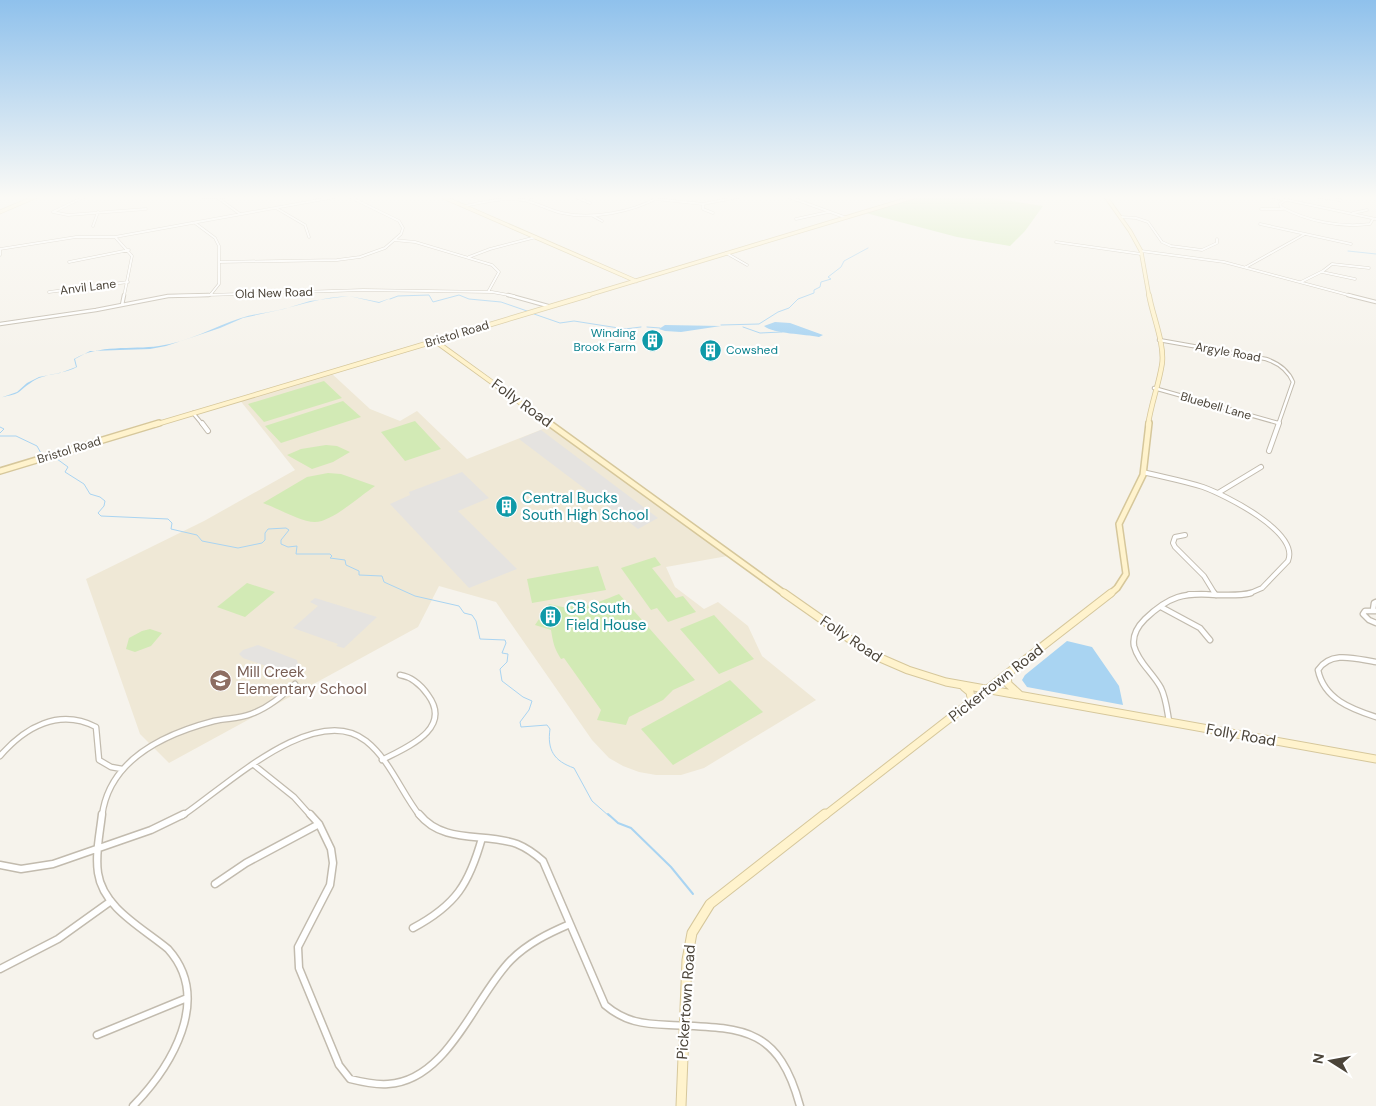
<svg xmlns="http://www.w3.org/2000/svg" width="1376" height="1106" font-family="'DM Sans',sans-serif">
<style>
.education{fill:#efe8d6}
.green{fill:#d2eab5}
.parking{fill:#e5e3e0}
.water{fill:#a9d4f2}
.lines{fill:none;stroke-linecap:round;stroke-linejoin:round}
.stream-far1{stroke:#a9d4f2;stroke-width:1}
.stream{stroke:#a9d4f2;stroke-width:2}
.street-far4-casing{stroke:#c2bbae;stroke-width:3}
.street-far3-casing{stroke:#c2bbae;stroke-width:4.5}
.street-far2-casing{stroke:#c2bbae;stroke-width:6}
.street-far1-casing{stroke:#c2bbae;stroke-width:7}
.street-casing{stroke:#c2bbae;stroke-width:9}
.secondary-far4-casing{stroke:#d6c79b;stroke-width:4.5}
.secondary-far3-casing{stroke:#d6c79b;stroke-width:5.5}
.secondary-far2-casing{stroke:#d6c79b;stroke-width:8}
.secondary-far1-casing{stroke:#d6c79b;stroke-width:9}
.secondary-casing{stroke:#d6c79b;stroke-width:11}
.street-far4{stroke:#fff;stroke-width:2}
.street-far3{stroke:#fff;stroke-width:2.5}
.street-far2{stroke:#fff;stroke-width:4}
.street-far1{stroke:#fff;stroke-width:4.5}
.street{stroke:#fff;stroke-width:6}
.secondary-far4{stroke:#fff3cd;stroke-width:3}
.secondary-far3{stroke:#fff3cd;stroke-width:4}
.secondary-far2{stroke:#fff3cd;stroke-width:5}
.secondary-far1{stroke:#fff3cd;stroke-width:7}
.secondary{stroke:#fff3cd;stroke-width:9}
.labels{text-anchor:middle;stroke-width:4.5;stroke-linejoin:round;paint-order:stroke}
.far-street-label{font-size:12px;fill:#4b4439;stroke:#fff}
.far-culture-label{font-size:12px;fill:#0d838f;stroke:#fff;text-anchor:end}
.street-label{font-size:15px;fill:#4b4439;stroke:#fff}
.culture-label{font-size:15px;fill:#0d838f;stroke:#fff;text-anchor:start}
.education-label{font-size:15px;fill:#785e54;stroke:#fff;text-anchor:start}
</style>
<rect width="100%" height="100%" fill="#f6f3ec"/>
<path class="education" d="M330,372L370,409L400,421L417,411L467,459L553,425L733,555L666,567L675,587L704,609L718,602L748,626L762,656L816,700L704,768L681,775H656L639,772L623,766L609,758L592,740L496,602L439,586L418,627L169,763L140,734L86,579L204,521L295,470L239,399Z"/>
<path class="green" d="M914,197H987L1043,206L1025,231L1010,246L957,237L862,212Z
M324,381L342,398L264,422L248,404Z
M343,401L361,417L281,443L265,426Z
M415,421L441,449L405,461L381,432Z
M326,445L337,446L350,452L333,462L312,469L287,455L301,449Z
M328,473L341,474L375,486C360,496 332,522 315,522C301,522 277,508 263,503L307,477Z
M655,557L661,565L652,568L676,598L683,596L696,612L668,622L657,608L651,610L621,568Z
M598,566L606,590L532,603L527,579Z
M247,583L275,592L245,617L217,607Z
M619,594L695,680L673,690L663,700L629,717L626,725L597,720L601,710L564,658L561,659C554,648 553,642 551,630L535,625L549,604L567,608L569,606C586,608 604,600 619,594Z
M714,615L754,659L719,674L680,629Z
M150,629L162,633L151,646L135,652L126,649L129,638L142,631Z
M730,680L763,712L673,765L641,729Z"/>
<path class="parking" d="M541,430L658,518L638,529L519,439Z
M462,472L489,498L458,511L517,569L469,588L390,504L410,495L409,492Z
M315,598L377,617L344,648L336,646L338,644L293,628L318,606L310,602Z
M258,645L297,660L298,665L295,676L243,658L239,654L243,650Z"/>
<path class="water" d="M349,296L379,302L391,298L379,303L349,296L310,301L284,309L243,318L220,328L166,346L150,349L90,351L75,359L77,367C66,373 54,373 42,377C34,379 25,387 19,392C15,395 5,396 0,398L17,392L27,383L39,377L60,373L76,367L74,359C99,344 131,350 159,346C188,342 214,327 241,318C254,314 266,313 279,310C304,304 323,297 349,296Z
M775,322L790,323L823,335L819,337C805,334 774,334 764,326Z
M665,325L721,326L681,332L665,331L659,329Z
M1067,641L1092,647L1119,686L1123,705L1027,687L1022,680L1025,675Z"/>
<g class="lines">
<path class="stream-far1" d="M1348,251L1376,254
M390,299L398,296L429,295L433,302L459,295L469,299L501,302L530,312
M534,314L560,323L574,321L625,329L641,327
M721,325L759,324L778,312L789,308L798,299L814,293V290L820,287L821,282L831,279L828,277L841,267L844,261L868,248
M647,327L660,328
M743,327L760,333L782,332
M0,427L4,429L0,433
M0,436H16L37,446L42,455
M49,459H57L68,467L65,472L84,484L90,494L100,497L105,501L104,506L98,513L101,516L168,519L172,523L171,529L197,535L202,541L238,548L262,543L265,540V533L268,529L286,528L289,530L281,540V544L288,547L297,546L296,554H330L332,556L330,558L345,560L346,565L359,571V575L382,576L384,582L415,596L459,606L464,613L472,615L476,621L480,639L505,640L506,643L502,653L508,654L507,662L500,669L502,681L523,697L532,701L529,710L520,722L521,727L547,725L550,729C547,750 554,761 574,768L592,801L609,816"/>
<path class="stream" d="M608,814L618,823L631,828L671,867L693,894"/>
<defs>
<path id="street-far4" d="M84,197L53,212L68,215L146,209
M203,197H225
M576,197L590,203
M789,197L844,217
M1273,197L1376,219
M1289,197L1280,204L1281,207C1307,221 1340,228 1370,224L1373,219
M1319,197L1340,200
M218,198L240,214
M655,199L703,204L738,197
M524,200L532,197
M703,204V209L713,213
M465,206C484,202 503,197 522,200C536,202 548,210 562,213C592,220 632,212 659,197
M276,208L305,225L309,237
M1261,209H1283
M1353,213L1367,210
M593,216L602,221
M1121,217L1136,218L1148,222L1162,242L1171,246L1202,250L1217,243V239
M796,219L828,212
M195,223L215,238L219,246V284L211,294
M1260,224L1351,244
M93,226L98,212
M115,237L335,197
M394,240L415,242L492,265L499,272L488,292
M1056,242L1141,254
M0,249L76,237H115L132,256L124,296
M0,250V255
M1141,251L1224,262L1352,296
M726,253L747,265
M469,257L490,249L536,237
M69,262L129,250
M219,262L337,260L360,257L385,248L401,234L403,228L399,221L350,197
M1246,267L1305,234
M1322,272L1355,279
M1301,282L1323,271L1332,264L1369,268
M49,292L128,282
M174,296L363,290L492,292L514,296"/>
<path id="street-far3" d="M508,295L548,306
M1348,295L1376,302
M122,305L124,295
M0,324L96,310L168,296L209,295
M1159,340L1266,359C1278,363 1288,370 1293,382L1278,425
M1154,388L1278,423
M193,413L203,425"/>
<path id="street-far2" d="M202,423L208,431
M1269,451L1279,423
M1143,472C1163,477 1184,481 1203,487C1225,495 1300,532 1288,561L1262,588L1248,594
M1218,493L1261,467
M1185,535L1175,537L1173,543L1175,547L1204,576L1215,594
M1189,594H1206"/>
<path id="street-far1" d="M1214,593L1216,595
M1161,607L1200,628L1210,640
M1373,610L1374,603L1376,602
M1376,611H1365L1363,614L1369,620L1376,623
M1376,662C1356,659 1331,650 1318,670C1324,699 1351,709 1376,717
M1169,721C1167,710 1166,698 1161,688C1153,673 1138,662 1134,646C1132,635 1137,627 1145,619C1169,596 1184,592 1217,595C1229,595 1240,596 1251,593
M0,756C25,727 59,708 96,727L99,760L111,767L122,769
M382,760C407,747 453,729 428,695C421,685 412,677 400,675
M254,765L294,797L311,816
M102,816C109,759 164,734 214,721C226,718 239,719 251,714C268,708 282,696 295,684
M182,816C223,789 315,700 366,741C390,760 401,792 420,816"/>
<path id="street" d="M102,814C100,833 95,854 98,873C103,908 143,928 168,949C213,999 171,1067 133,1106
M310,814L319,824L331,849L333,863L330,885L298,947L299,968L339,1065L350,1079C362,1082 375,1085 388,1084C448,1081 475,996 511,960C528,943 549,933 570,924
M419,814C444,845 484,832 517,844C527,848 535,854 543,861L605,1005C625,1022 643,1024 669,1025C741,1028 778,1025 800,1106
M0,865L21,869L53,864L151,830L184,814
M215,884L246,863L319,824
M413,928C456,905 469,884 482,838
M0,969L58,939L111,901
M97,1035L187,998"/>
<path id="secondary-far4" d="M443,197L636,281
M1106,197L1130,231L1141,251L1149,296
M0,212L35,197
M585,296L914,197"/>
<path id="secondary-far3" d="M435,341L551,425
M154,425L589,295
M1148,425C1151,404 1159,384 1162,364C1165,344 1152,314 1149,295"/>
<path id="secondary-far2" d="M549,423L785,594
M0,471L159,423
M1110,594L1117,588L1126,574L1119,524L1143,475L1149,423"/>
<path id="secondary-far1" d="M784,593L871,654L908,670L946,682L1376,759
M1007,675L1008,684L1020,695
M964,687L970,692L972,703
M824,816L1111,593"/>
<path id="secondary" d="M681,1106L687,960L692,933L710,904L825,814"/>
</defs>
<use href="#street-far4" class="street-far4-casing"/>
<use href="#street-far3" class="street-far3-casing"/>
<use href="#street-far2" class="street-far2-casing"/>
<use href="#street-far1" class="street-far1-casing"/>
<use href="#street" class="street-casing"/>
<use href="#secondary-far4" class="secondary-far4-casing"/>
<use href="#secondary-far3" class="secondary-far3-casing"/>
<use href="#secondary-far2" class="secondary-far2-casing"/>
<use href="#secondary-far1" class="secondary-far1-casing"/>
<use href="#secondary" class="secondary-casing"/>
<use href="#street-far4" class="street-far4"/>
<use href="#street-far3" class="street-far3"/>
<use href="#street-far2" class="street-far2"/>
<use href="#street-far1" class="street-far1"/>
<use href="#street" class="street"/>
<use href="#secondary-far4" class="secondary-far4"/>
<use href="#secondary-far3" class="secondary-far3"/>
<use href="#secondary-far2" class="secondary-far2"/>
<use href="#secondary-far1" class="secondary-far1"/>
<use href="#secondary" class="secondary"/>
</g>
<linearGradient id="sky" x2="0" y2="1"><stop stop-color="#8fc1ec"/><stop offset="0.56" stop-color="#fbfaf6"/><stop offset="1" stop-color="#fbfaf6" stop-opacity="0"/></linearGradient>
<rect width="1376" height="352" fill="url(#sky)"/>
<defs>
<symbol id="building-disc" viewBox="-11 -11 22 22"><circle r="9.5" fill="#0f9aa8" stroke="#fff"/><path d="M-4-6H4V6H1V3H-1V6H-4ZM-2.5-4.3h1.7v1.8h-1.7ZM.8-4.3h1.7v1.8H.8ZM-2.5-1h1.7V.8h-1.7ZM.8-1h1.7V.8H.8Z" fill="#fff"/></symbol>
<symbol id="school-disc" viewBox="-11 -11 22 22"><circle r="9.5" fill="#8d6e63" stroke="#fff"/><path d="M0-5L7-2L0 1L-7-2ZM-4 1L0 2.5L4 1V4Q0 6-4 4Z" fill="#fff"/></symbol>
</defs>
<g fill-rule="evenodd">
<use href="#building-disc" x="640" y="328" width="25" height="25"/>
<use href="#building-disc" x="698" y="338" width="25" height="25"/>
<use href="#building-disc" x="494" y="494" width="25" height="25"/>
<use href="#building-disc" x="538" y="604" width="25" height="25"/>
<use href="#school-disc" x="208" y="668" width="25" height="25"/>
</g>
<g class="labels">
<g class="far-street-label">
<text transform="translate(88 287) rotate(-7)" y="4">Anvil Lane</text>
<text transform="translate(274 293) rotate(-2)" y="4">Old New Road</text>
<text transform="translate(457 334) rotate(-17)" y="4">Bristol Road</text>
<text transform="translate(1228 352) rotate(10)" y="4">Argyle Road</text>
<text transform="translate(1216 406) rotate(16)" y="4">Bluebell Lane</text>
<text transform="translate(69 450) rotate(-17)" y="4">Bristol Road</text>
</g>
<g class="far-culture-label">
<text x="636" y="337">Winding<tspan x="636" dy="14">Brook Farm</tspan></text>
<text x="726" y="354" text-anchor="start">Cowshed</text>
</g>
<g class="street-label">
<text transform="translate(522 403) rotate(36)" y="5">Folly Road</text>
<text transform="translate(851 639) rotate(34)" y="5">Folly Road</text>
<text transform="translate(996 683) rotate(-38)" y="5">Pickertown Road</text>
<text transform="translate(1241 735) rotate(10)" y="5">Folly Road</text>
<text transform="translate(686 1002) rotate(-86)" y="5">Pickertown Road</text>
</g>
<g class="culture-label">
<text x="522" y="503">Central Bucks<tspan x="522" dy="17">South High School</tspan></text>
<text x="566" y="613">CB South<tspan x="566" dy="17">Field House</tspan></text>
</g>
<g class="education-label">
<text x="237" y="677">Mill Creek<tspan x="237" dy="17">Elementary School</tspan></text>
</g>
</g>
<g transform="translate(1331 1061) rotate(281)" stroke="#ffffff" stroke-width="4" paint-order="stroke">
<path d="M0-4L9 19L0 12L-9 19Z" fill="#4b4439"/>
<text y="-8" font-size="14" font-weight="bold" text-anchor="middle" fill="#4b4439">N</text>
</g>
</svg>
